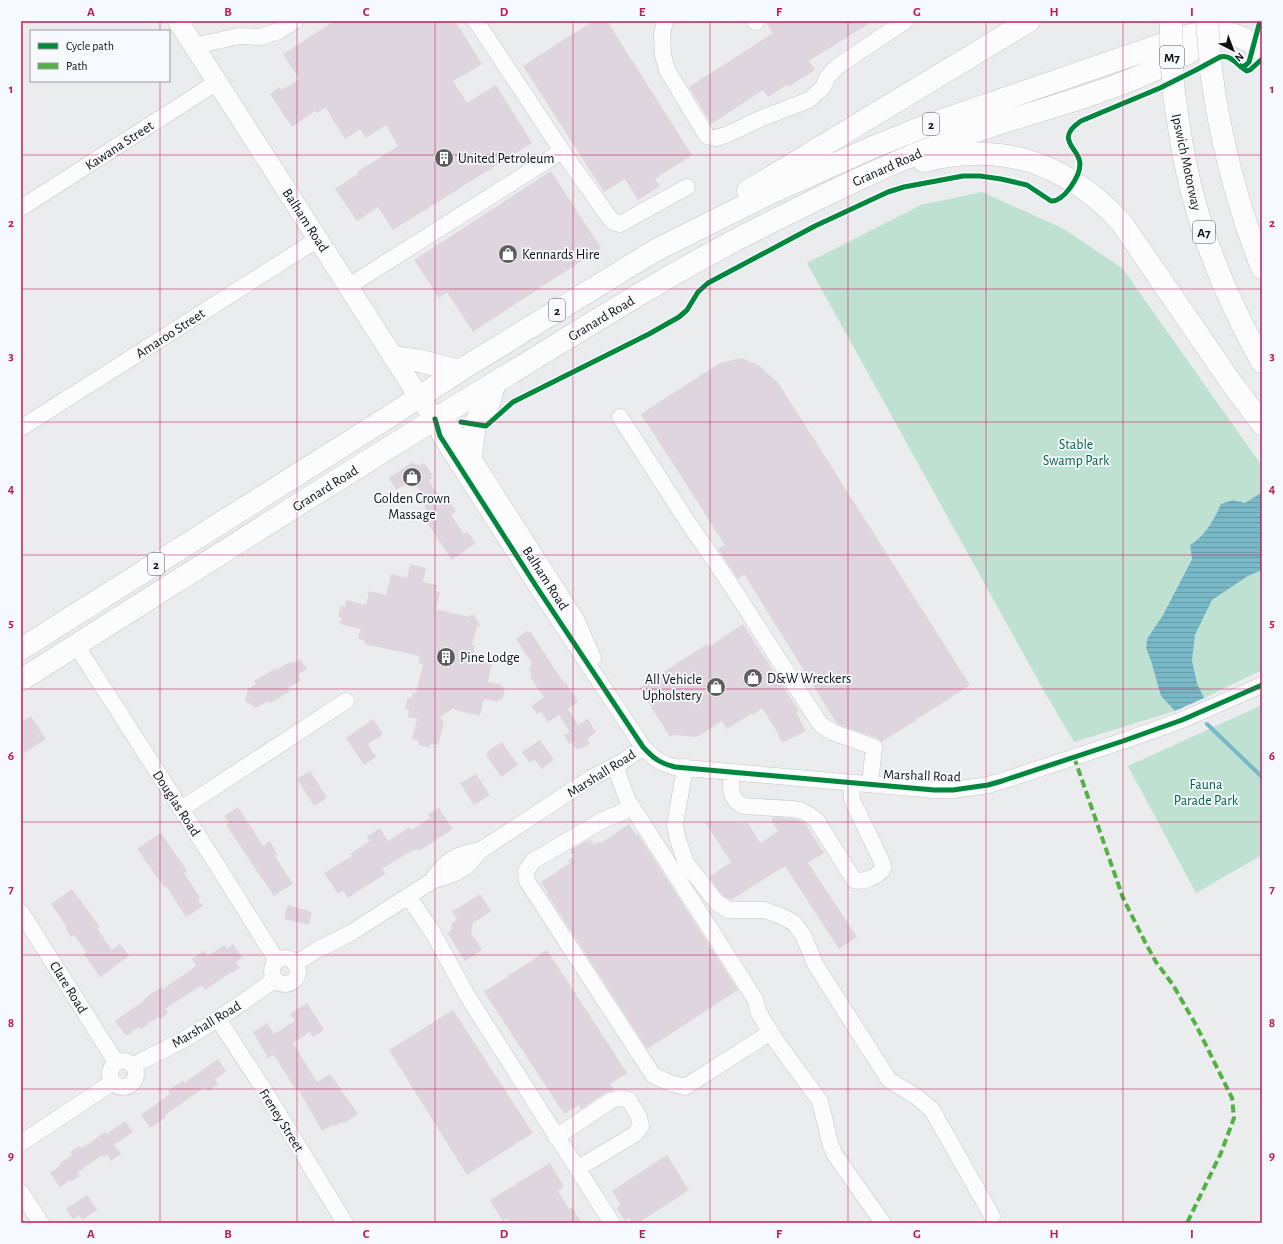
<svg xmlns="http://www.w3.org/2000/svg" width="1283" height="1244" font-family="'Alegreya Sans',sans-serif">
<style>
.park{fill:#bee1d1}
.water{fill:url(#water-rules)}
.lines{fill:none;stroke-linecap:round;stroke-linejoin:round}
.stream{stroke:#79b8c6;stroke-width:4}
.building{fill:#dfd5de}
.minor-casing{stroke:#c4c6c7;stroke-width:17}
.major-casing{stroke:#c4c6c7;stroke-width:21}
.highway-casing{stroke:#c4c6c7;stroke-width:23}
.minor{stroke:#fcfcfc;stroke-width:16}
.major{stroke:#fcfcfc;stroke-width:20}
.highway{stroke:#fcfcfc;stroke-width:22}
.highway-bridge-casing{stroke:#c4c6c7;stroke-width:23;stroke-linecap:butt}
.highway-bridge{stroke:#fcfcfc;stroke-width:22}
.quiet{stroke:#54b144;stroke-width:4;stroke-dasharray:8 4;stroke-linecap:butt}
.cycleway-casing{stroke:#f6f9fd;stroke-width:8}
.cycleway{stroke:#00873e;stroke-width:5}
.grid{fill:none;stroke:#c2185b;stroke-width:1;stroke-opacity:0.55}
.labels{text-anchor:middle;stroke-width:3.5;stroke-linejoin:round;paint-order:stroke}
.shield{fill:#f6f9fd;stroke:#545658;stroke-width:1}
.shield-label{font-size:13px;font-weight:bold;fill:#0f1011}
.street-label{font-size:14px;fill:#0f1011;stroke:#f6f9fd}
.poi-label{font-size:14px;fill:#0f1011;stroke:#f6f9fd;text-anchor:start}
.park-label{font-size:14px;fill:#016444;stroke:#f6f9fd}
.neatline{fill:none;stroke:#c2185b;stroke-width:1.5}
.grid-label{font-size:13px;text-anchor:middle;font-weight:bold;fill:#c2185b}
</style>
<defs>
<pattern id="water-rules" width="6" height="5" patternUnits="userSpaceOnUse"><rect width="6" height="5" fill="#79b8c6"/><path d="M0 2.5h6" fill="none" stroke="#679da9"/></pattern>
</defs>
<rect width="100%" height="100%" fill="#eaecee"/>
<path class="park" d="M982,192L1064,229L1123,269L1262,466V492L1245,503L1233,500L1222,504C1214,520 1205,536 1190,545L1192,558L1163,615L1147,639L1146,648L1151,661L1161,696L1175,711L1074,742L1044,691L807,263L921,205Z
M1262,570V670L1204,698L1197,683L1192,660L1195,635L1212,600L1248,576Z
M1262,705V855L1196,893L1128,766Z"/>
<path class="water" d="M1262,492V570L1248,576L1212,600L1195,635L1192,660L1197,683L1204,698L1175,711L1161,696L1151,661L1146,648L1147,639L1163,615L1192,559L1190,545C1205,536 1214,520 1221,504L1233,500L1245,503Z"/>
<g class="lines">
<path class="stream" d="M1207,724L1262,777"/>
</g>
<path class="building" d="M334,21H455L482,64L453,81L467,103L496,85L532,143L393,230L378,207L357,221L335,189L358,174L357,172L398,146L386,125L366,138L360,129L345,139L326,108L317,113L315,111L292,127L270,94L280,87L282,90L299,79L283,54Z
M593,21H607L692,155L655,179L660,186L638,200L625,179L604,192L523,66Z
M765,21H873L809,61L815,70L788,87L787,85L768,97L763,90L711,124L689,87L773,33Z
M551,171L601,248L473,332L447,292L439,298L414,260Z
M742,358L760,366L779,384L970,685L882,742L877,738L837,724L744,574L738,579L718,549L725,545L641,414L720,363Z
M413,462L416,465L418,464L419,466L424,463L432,475L431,476L433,478L429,481L445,505L450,502L456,511L451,515L464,534L467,532L476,543L452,560L423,517L429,514L424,506L429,502L412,480L396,490L389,478Z
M410,564L426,568L423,582L437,585L436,591L440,592L436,609L469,617L473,614L480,625L477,627L472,645H475L472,659L492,664L488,682L502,685L501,687L505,688L502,700L498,699V702L484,699L480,716L455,710L454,708L440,717L444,722L438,745L431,744L430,748L418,745L419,741L412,739L417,719L408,717L409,710L405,709L408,697L412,698L413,692L416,693L423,664L418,663L420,656L364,644L365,640L358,639L361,629L340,624L342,618L338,617L341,606L345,607L346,600L366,605L369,591L386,595L391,574L407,578Z
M743,624L799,711L796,712L806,731L782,743L775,728L762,708L753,715L752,713L727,729L722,721L697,737L674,735L670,737L639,688L707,644L709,647Z
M527,631L528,633L530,631L564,683L565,682L578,702L568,709L578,725L588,719L596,732L587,739L590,743L581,749L580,748L577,750L572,742L569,744L564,735L570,732L559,715L548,722L541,712L537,714L531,706L544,697L530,677L532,676L529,670L532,663L516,639Z
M300,659L307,669L298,674L301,680L288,688L290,691L270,703L268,701L256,708L245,701L248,689L256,684L254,681L276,668L277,670L292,661L293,663Z
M31,716L46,739L21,755V722Z
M373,719L383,734L368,744L376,757L364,765L346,738Z
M540,740L554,760L542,769L535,760L530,763L522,752Z
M502,742L518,765L501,777L487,756V752Z
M310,771L327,798L314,806L297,779Z
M476,774L490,795L474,805L460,783Z
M238,807L263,846L270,841L277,854L275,856L293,884L274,896L226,825L229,823L224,816Z
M439,808L453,829L419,851L417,849L414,851L413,850L382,869L385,874L348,898L343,891L338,894L324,873L352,856L350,854L370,841L367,837L380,828L388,841L409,827L411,830L430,818L428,814Z
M775,817L795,819L805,823L824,853L808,863L857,937L839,949L785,866L731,900L723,896L709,877L731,862L705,822L748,823L760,843L778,831L771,820Z
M629,824L636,835L638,834L738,990L647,1049L547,894L548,893L541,882L570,863L568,861L574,857L570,850L590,839L594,845L600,841L601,843Z
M161,833L187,871L184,873L200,897L198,899L203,906L186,917L166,886L164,887L137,849Z
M72,889L100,927L97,929L112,950L120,944L129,956L100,977L84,954L86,952L74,935L71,937L65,927L66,926L51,904Z
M480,894L491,911L473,923L471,933L482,950L465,961L447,933L451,931L452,923L457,920L452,912Z
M288,905L312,912L309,925L284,919Z
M233,944L242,958L236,962L240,968L232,973L231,972L205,990L202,985L165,1009L168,1013L160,1019L158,1017L141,1029L139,1027L126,1036L115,1021L146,999L145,998L161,987L163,989L196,966L192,959L204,951L208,956L224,945L227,949Z
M547,950L627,1073L610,1084L614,1090L607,1092L581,1109L579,1105L564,1114L484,992Z
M307,1003L324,1030L313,1037L310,1032L293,1043L317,1082L330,1074L358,1114L344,1123L342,1122L335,1126L333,1125L322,1131L298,1089L296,1090L274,1055L268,1058L253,1032L267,1023L274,1034L295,1021L290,1014Z
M453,1010L533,1133L467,1175L389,1050Z
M218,1059L226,1071L215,1079L218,1084L208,1091L205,1087L165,1115L166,1117L150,1128L141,1115L170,1094L168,1091L183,1080L184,1083Z
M125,1121L133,1132L114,1145L121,1154L111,1161L107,1155L104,1157L102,1155L77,1173L80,1176L71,1182L70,1180L60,1187L50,1173L60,1166L59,1164L72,1155L70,1152L79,1146L81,1148L83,1146L84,1147L105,1132L107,1134Z
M667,1155L689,1190L638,1223H632L629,1218L625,1221L616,1208L621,1205L612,1191Z
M550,1163L564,1187L558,1191L569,1209L572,1207L582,1223H510L507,1218L503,1222L490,1200Z
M87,1195L97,1210L82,1220L79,1215L73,1219L66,1209Z"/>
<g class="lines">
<defs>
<path id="minor" d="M476,21L562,151L609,217L613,222L620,224L687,187
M665,21L662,34L663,55L667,70L707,136L716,138L726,135L762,118L809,100L823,87L828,76L837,67L905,21
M755,21L756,22
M194,46L239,36L260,37L279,31L295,21
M21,208L217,82
M349,286L562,151
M620,417L687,521L725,576L820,724L832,732L874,747L870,784
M435,419L440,436L536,586L643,747C654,759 660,763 675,767L934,790H953L988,785L1002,781L1123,741L1182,720L1262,685
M435,419L453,428L471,455L576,619L593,658
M21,428L318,239
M76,645L217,865L277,961
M615,766L627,799L755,999L759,1013L776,1041L820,1101L830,1143L835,1155L883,1223
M685,767L675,825L678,840L686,863L717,903L729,910H764L781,916L794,923L803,935L815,964L889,1080L917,1097L932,1110L992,1216
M731,772C731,786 728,798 743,806L793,809C803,810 809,814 817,821L854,880C862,883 876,877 881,871C884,869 883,865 882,862L852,800L851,783
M632,808L603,820L533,861L526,871L527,881L653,1075L670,1083L685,1087L771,1032
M181,809L346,701
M432,881C445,860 457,854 481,850
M408,896L433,933L468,997L612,1223
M21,912L116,1062
M272 971a13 13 0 1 1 26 0a13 13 0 1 1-26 0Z
M295,964L317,950L349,934L432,881L456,873L466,867L481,850L591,778L622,762L643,747
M218,1019L261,1085L345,1223
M110 1074a13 13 0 1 1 26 0a13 13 0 1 1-26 0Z
M134,1065C152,1055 171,1047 188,1037C218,1020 247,1000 275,979
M556,1137L612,1100L621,1098L629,1100L639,1117L641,1126L635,1134L577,1169
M21,1143L113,1082
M21,1192L41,1223"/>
<path id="major" d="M178,21L419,397L435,419"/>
<path id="highway" d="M1211,70C1220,138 1237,204 1262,268
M1174,93C1178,122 1182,151 1189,180C1204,244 1230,305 1262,362
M924,161C1003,141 1066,163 1121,222L1228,378L1262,424
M748,191L1029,21
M394,357L421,361L459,371
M471,455L475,424L480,414L489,403L495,382
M21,649L387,418L459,371L656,250L766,195L873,147L928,125L1184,37C1191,35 1198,33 1205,32C1224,29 1247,38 1262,49
M21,680C183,578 345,473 509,374C591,324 672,272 757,229C823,196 888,163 957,138C1015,116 1075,103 1133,79C1163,67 1191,54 1216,33"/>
</defs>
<use href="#minor" class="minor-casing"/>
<use href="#major" class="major-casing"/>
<use href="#highway" class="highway-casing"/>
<use href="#minor" class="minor"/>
<use href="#major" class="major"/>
<use href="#highway" class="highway"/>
<defs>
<path id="highway-bridge" d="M1171,21V54L1174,93
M1207,21L1211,70"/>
</defs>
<use href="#highway-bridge" class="highway-bridge-casing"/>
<use href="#highway-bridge" class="highway-bridge"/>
<path class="quiet" d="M1074,757L1123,898L1145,942L1156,962L1173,985L1196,1025L1232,1098L1234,1118L1221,1153L1187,1223"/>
<defs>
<path id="cycleway" d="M1241,67L1246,65L1249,62L1260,21
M435,419L440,436L536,586L643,747C654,759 660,763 675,767L934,790H953L988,785L1002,781L1123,741L1182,720L1262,685
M461,422L486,426L513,402L649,334L679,317L687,310L698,292L708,283L815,226L888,192L904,187L963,176H980L1001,179L1027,185L1051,201C1064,202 1080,176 1080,164C1080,148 1053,140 1081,121L1160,88L1196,70L1220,57C1231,54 1238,66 1247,71L1250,70L1262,59"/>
</defs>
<use href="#cycleway" class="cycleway-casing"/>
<use href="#cycleway" class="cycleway"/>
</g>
<path class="grid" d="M160,21V31M297,21V1223M435,21V1223M573,21V1223M710,21V1223M848,21V1223M986,21V1223M1123,21V1223M160,81V1223M21,155H1262M21,289H1262M21,422H1262M21,555H1262M21,689H1262M21,822H1262M21,955H1262M21,1089H1262"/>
<defs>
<symbol id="building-disc" viewBox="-11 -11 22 22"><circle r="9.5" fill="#5c5d5e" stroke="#f6f9fd"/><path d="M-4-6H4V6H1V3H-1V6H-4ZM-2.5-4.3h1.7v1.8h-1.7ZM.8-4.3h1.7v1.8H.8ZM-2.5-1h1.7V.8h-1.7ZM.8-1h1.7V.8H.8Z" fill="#fff"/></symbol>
<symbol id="shop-disc" viewBox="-11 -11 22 22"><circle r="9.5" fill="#5c5d5e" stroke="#f6f9fd"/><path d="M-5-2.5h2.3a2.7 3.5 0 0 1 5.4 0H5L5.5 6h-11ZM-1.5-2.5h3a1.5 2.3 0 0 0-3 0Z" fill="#fff"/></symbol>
</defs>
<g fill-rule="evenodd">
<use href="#building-disc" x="433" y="147" width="22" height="22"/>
<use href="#shop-disc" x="497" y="243" width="22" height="22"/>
<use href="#shop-disc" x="401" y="466" width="22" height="22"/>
<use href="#building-disc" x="435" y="646" width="22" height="22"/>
<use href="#shop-disc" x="742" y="667" width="22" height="22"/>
<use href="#shop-disc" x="705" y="676" width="22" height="22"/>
</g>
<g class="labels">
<g class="shield">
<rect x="1160" y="46" width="24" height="22" rx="3"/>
<rect x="923" y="113" width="16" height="22" rx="3"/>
<rect x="1193" y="221" width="22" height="22" rx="3"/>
<rect x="549" y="299" width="16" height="22" rx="3"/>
<rect x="148" y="553" width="16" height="22" rx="3"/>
</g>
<g class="shield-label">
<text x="1172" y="62">M7</text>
<text x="931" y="129">2</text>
<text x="1204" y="237">A7</text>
<text x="557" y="315">2</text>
<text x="156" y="569">2</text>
</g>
<g class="street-label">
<text transform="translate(119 145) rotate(-33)" y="5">Kawana Street</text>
<text transform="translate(1187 162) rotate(78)" y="5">Ipswich Motorway</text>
<text transform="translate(887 167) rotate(-24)" y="5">Granard Road</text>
<text transform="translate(306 220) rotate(57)" y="5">Balham Road</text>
<text transform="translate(601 318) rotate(-31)" y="5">Granard Road</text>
<text transform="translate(170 333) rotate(-33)" y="5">Amaroo Street</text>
<text transform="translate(325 488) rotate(-32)" y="5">Granard Road</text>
<text transform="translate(546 578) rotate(57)" y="5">Balham Road</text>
<text transform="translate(601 773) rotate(-32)" y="5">Marshall Road</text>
<text transform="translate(922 775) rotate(2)" y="5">Marshall Road</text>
<text transform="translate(177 803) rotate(57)" y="5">Douglas Road</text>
<text transform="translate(69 987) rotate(58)" y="5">Clare Road</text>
<text transform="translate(206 1024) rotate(-31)" y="5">Marshall Road</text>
<text transform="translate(282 1120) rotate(58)" y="5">Freney Street</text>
</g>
<g class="poi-label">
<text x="458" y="163">United Petroleum</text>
<text x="522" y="259">Kennards Hire</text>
<text x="412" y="503" text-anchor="middle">Golden Crown<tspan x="412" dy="16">Massage</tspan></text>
<text x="460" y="662">Pine Lodge</text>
<text x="767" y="683">D&amp;W Wreckers</text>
<text x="702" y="684" text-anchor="end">All Vehicle<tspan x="702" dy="16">Upholstery</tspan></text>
</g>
<g class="park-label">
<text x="1076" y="449">Stable<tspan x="1076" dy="16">Swamp Park</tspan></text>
<text x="1206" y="789">Fauna<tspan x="1206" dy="16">Parade Park</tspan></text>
</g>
</g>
<rect width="1283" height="1244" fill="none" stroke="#f6f9fd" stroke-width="44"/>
<rect x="30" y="30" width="140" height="52" fill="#f6f9fd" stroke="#9a9c9f"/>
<rect x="38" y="43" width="20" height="6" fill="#00873e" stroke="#9a9c9f"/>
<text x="66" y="50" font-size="12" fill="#0f1011">Cycle path</text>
<rect x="38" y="63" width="20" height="6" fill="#54b144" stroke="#9a9c9f"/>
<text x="66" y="70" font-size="12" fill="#0f1011">Path</text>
<g transform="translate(1233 50) rotate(138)" stroke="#f6f9fd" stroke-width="3" paint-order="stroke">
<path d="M0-3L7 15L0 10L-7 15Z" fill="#0f1011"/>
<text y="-6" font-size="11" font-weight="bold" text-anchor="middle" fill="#0f1011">N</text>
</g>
<rect x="22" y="22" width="1239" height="1200" class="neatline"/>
<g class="grid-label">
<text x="91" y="16">A</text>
<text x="228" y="16">B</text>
<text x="366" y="16">C</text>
<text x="504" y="16">D</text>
<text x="642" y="16">E</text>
<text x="779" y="16">F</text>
<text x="917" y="16">G</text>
<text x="1054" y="16">H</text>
<text x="1192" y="16">I</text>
<text x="11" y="93">1</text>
<text x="1272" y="93">1</text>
<text x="11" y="227">2</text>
<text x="1272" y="227">2</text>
<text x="11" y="360">3</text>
<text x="1272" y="360">3</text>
<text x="11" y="493">4</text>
<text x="1272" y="493">4</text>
<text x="11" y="627">5</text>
<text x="1272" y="627">5</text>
<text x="11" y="760">6</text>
<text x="1272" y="760">6</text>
<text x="11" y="893">7</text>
<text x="1272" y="893">7</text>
<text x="11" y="1027">8</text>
<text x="1272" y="1027">8</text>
<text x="11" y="1160">9</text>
<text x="1272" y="1160">9</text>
<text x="91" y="1238">A</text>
<text x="228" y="1238">B</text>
<text x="366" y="1238">C</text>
<text x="504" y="1238">D</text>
<text x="642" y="1238">E</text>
<text x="779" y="1238">F</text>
<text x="917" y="1238">G</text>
<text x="1054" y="1238">H</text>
<text x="1192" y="1238">I</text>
</g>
</svg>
